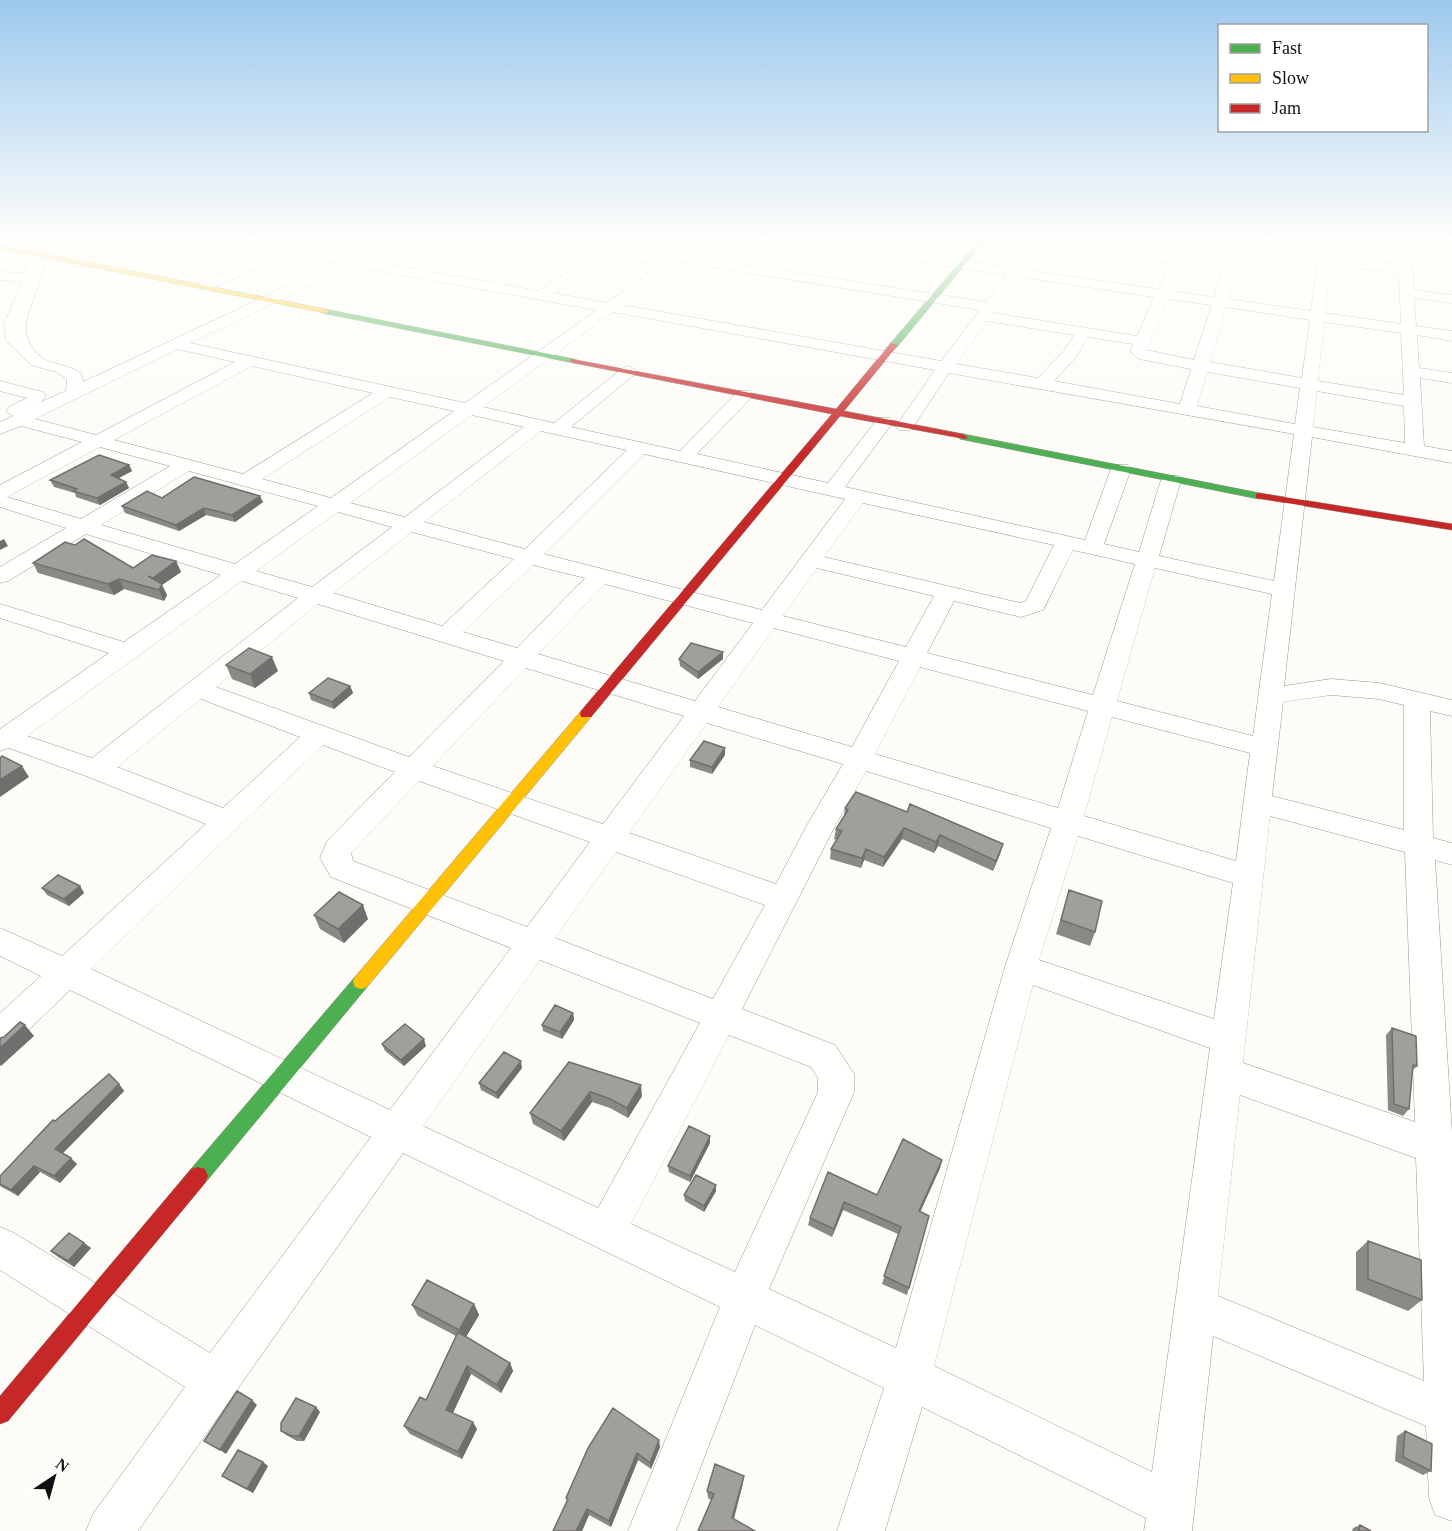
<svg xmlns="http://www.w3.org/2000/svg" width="1452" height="1531" font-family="'Times New Roman',serif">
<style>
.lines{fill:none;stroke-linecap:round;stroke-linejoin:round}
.street-casing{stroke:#979795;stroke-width:1}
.fast-casing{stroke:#8e8d8b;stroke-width:1}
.slow-casing{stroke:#8e8d8b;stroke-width:1}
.jam-casing{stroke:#8e8d8b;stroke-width:1}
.street{fill:#fffffe;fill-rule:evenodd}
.fast{fill:#4caf50;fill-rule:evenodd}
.slow{fill:#ffc107;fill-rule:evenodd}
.jam{fill:#c62828;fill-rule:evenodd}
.wall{fill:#8a8986}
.shaded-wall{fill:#716f6d}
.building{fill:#a19f9c;stroke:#716f6d;stroke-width:1.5}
</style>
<rect width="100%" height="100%" fill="#fdfcf7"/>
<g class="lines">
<defs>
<path id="street" d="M21,239H33L36,243L47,239H65L40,250C56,286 0,324 42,358C53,365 67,364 81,373L83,382L336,263L289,254L209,289H199L197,286L199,283L273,252L224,243L218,239H245L349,257L389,239H405L364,260L415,269L474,239H489L431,272L490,282L549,248L517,243L511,239H541L603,249L613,244L620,248L618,251L668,259L695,239H709L689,256L986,302L1007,275L788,243L782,239H813L1012,268L1035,239H1047L1025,270L1158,289L1169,264L1120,256L1116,251L1123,239H1135L1130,250L1172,256L1182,239L1231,244L1233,239H1245L1244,246L1318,255L1321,239H1333L1331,257L1399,265L1398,244L1383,242L1382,239H1418L1452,243V251L1411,246L1414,290L1452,295V303L1414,298L1416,326L1452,331V341L1417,335L1419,368L1452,373V383L1420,378L1424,446L1452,451V463L1312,437L1284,686L1331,679L1379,683L1452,700V716L1430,711L1433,838L1452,843V865L1435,860L1452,1133V1521L1435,1515L1429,1498L1426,1426L1213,1336L1192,1531H1144L1146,1518L922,1407L885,1531H837L884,1388L755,1325L676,1531H628L720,1307L403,1153L138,1531H86L93,1514L185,1387L0,1270V1227L14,1233L210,1353L371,1137L70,990L12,1046L0,1050V1013L41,976L0,956V928L62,956L206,824L86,776L9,748L0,751V729L109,653L0,618V604L124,642L221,575L86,534L8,581L0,583V567L66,528L0,507V485L82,442L21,426L0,434V422L13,416L6,411L9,407L27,398L0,391V381L43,392L46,396L41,402L66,391L67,379L57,372L31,365L6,340L4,324L22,282L0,280V272L25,273L28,254ZM1190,246L1229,251L1214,297L1171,291ZM564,250L594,255L539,291L505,285ZM1241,253L1317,263L1311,311L1228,299ZM608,257L659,265L607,303L554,293ZM680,262L980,310L941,361L622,305ZM1331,265L1399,273L1401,324L1325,313ZM352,266L597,310L465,403L190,343ZM1020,277L1154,297L1137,336L993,313ZM1168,299L1212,305L1194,360L1147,350ZM1226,307L1310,320L1302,378L1210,362ZM613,312L935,370L896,426L899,430H911L949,373L1294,434L1274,581L1159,556L1181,480L1178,476H1164L1161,480L1139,552L1104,544L1131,469L1128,465H1114L1111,469L1085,540L845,487L893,422L890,418H878L828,483L697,454L750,399L753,395L750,391H738L680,451L571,427L635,374L637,371L629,366L623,368L554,423L483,407ZM987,321L1074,335L1064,351L1038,378L956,364ZM1324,322L1401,333L1404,395L1318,381ZM1088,337L1133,344L1130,352L1139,359L1191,369L1180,404L1054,381L1076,357ZM177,349L235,362L96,435L35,419ZM252,366L373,393L243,474L114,440ZM1207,372L1300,388L1295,424L1197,406ZM1317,391L1404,406L1405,443L1313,427ZM390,397L454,411L331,498L262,479ZM472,415L524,427L405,517L350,503ZM541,431L627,450L525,549L424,522ZM100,447L170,466L81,519L7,497ZM644,454L845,499L762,610L544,554ZM189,471L318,506L235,564L101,525ZM863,503L1054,545L1026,601L1020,603L824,557ZM338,512L392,527L312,587L256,571ZM412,532L514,559L442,626L333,593ZM1073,550L1135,564L1093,695L927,653L954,601L1021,617L1043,610ZM533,565L585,578L517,648L463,632ZM817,568L934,596L906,647L783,616ZM1155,568L1272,594L1253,736L1117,701ZM242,581L298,598L92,758L27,736ZM605,584L753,623L695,701L538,654ZM318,604L504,661L409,757L216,687ZM774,628L899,661L852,747L718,707ZM920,667L1088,711L1058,808L875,754ZM526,668L684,716L603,824L433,766ZM1331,695L1379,699L1404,705V830L1272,796L1283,702ZM201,699L300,737L223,808L117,767ZM1112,717L1250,753L1236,861L1084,816ZM707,723L843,764L806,827L776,884L629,833ZM323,745L395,772L327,841L320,858L331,877L511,948L390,1110L91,969ZM866,771L1051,828L1005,967L896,1348L769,1289L854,1092V1074L835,1045L742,1009L834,828ZM419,781L590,842L527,927L353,861L351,853ZM1270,816L1405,852L1415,1122L1243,1063ZM1078,836L1233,883L1214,1019L1039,960ZM616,852L765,905L713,999L555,938ZM540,960L700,1023L598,1208L423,1126ZM1033,985L1210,1048L1152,1472L934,1366ZM729,1035L811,1067L818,1078V1092L735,1272L631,1224ZM1240,1095L1416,1158L1424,1381L1218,1296Z"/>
<path id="fast" d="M980,239H986L897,347H891V343Z
M325,309L574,359L578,361L574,363L322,313L321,311Z
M963,434L1259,493L1264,496L1259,499L960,439L958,437Z
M361,975L367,977L369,982L367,987L205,1183L198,1185L191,1183L188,1176L191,1169L355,977Z"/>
<path id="slow" d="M0,245L325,309L329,311L325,313L0,249Z
M586,710L591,711L592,714L591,717L367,987L361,989L355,987L353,982L355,977L581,711Z"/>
<path id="jam" d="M891,343L898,345L844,411L963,434L968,437L966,439L840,416L591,717H581L580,714L581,711L832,414L574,363L570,361L571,359L836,409Z
M1259,493L1452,524V530L1256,498V494Z
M198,1167L205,1169L208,1176L205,1183L8,1421L0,1424V1396L191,1169Z"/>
</defs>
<use href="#street" class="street-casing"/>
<use href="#fast" class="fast-casing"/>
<use href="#slow" class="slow-casing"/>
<use href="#jam" class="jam-casing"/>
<use href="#street" class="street"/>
<use href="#fast" class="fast"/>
<use href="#slow" class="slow"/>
<use href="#jam" class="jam"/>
</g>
<path class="wall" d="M129,465L132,471L119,478L126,482L129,488L100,505L76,497L75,493L54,487L50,480Z
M162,498L263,502L235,522L206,515L179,531L125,513L122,506Z
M176,561L181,572L162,585L167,595L164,601L124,589L114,595L38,573L33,563L133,568Z
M723,652V659L698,679L680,666L679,659Z
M226,665L278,671L255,688L232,679Z
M350,686L353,693L334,709L311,700L309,693Z
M725,755L712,774L690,767V760Z
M845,808L907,812L1003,844L1000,854L993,871L938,846L934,853L902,839L883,867L864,860L861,868L830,859L831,849L837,840L834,839L836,829L844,816Z
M80,886L84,893L69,906L47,895L42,888Z
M1069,890L1095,932L1090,946L1056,934Z
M314,915L368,919L344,943L320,929Z
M573,1013L574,1020L562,1039L543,1031L542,1025Z
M1392,1028L1417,1066L1412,1071L1409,1109L1403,1116L1388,1110L1386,1035Z
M382,1044L426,1046L404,1066L385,1051Z
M569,1062L642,1096L628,1118L610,1108L592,1102L564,1141L533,1124L530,1113Z
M522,1068L498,1099L481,1090L479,1083Z
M119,1084L124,1091L63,1153L77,1164L60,1183L40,1172L18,1196L0,1186V1176L55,1121Z
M710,1136V1143L690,1182L669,1172L668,1166Z
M942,1160L940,1168L920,1212L909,1288L907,1295L882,1284L898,1234L843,1210L832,1237L808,1225L810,1218L828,1172L877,1195Z
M716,1185V1191L704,1212L685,1201L684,1195Z
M1368,1241L1422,1300L1408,1311L1356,1290V1252Z
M84,1243L91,1248L74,1267L58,1257L51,1251Z
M474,1304L479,1315L466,1337L510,1363L513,1371L501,1393L471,1374L453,1413L477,1429L462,1459L410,1434L404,1426L426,1400L456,1336L418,1316L412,1305Z
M320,1412L304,1441H297L286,1435L281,1431Z
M1405,1431L1431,1471L1423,1475L1395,1461L1397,1436Z
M660,1447L651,1469L638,1460L611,1527L589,1515L582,1531H553L567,1501L566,1498L588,1448Z
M268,1466L253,1493L228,1480L222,1476Z
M743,1483L734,1519L698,1531L711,1500L708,1498L707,1491Z
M1360,1525L1371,1531H1352L1353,1528Z"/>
<path class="shaded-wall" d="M129,465L132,471L113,481L111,475Z
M126,482L129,488L100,505L97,498Z
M260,496L263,502L235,522L232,515Z
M204,508L206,515L179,531L176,525Z
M4,539L8,546L0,550V541Z
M176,561L181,572L162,585L167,595L164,601L153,578Z
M119,579L124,589L114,595L108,584Z
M723,652V659L698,679V672Z
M272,657L278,671L255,688L250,674Z
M350,686L353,693L334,709L332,702Z
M725,748V755L712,774V767Z
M22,766L29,777L0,797V780Z
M904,828L902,839L883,867L884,857Z
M940,835L938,846L934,853L936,842Z
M1003,844L1000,854L993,871L996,861Z
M866,849L864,860L861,868L862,858Z
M80,886L84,893L69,906L64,899Z
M363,905L368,919L344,943L338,929Z
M573,1013L574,1020L562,1039L560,1032Z
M25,1025L34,1036L1,1066L0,1065V1048Z
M424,1039L426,1046L404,1066L401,1060Z
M521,1061L522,1068L498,1099L496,1093Z
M119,1084L124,1091L61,1155L55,1149Z
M641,1085L642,1096L628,1118L627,1108Z
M590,1092L592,1102L564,1141L561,1131Z
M710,1136V1143L690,1182V1176Z
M71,1158L77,1164L60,1183L54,1176Z
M942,1160L940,1168L917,1219L919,1211Z
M34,1166L40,1172L18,1196L11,1190Z
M716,1185V1191L704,1212V1206Z
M844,1202L843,1210L832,1237L834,1229Z
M84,1243L91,1248L74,1267L68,1261Z
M474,1304L479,1315L464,1340L459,1330Z
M510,1363L513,1371L501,1393L497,1385Z
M467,1366L471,1374L451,1417L446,1410Z
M252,1400L257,1405L226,1454L220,1450Z
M316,1407L320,1412L304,1441L299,1436Z
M473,1422L477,1429L462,1459L458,1452Z
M659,1440L660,1447L651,1469L650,1463Z
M637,1453L638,1460L611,1527L609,1521Z
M263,1462L268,1466L253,1493L247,1489Z
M744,1476L743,1483L732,1524V1518Z
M587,1509L589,1515L582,1531H576Z"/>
<path class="building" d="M99,455L129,465L111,475L126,482L97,498L73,491L77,489L50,480Z
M194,477L260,496L232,515L204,508L176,525L122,506L147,491L162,498Z
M84,539L133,568L152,555L176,561L153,578L148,576L162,584L159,590L119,579L108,584L33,563L65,542L75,545Z
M691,643L723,652L698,672L679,659Z
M249,648L272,657L250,674L226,665Z
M328,678L350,686L332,702L309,693Z
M704,741L725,748L712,767L690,760Z
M2,756L22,766L0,780V758Z
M856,792L907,812L910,804L1003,844L996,861L940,835L936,842L904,828L884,857L866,849L862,858L831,849L842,831L836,829L848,810L845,808Z
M58,875L80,886L64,899L42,888Z
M1069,890L1102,901L1095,932L1061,920Z
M339,892L363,905L338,929L314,915Z
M555,1005L573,1013L560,1032L542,1025Z
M20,1022L25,1025L0,1048V1038L4,1037Z
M405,1024L424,1039L401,1060L382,1044Z
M1392,1028L1416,1036L1417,1066L1413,1065L1409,1109L1394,1104Z
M504,1052L521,1061L496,1093L479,1083Z
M569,1062L641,1085L627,1108L608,1098L590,1092L561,1131L530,1113Z
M109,1074L119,1084L55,1149L71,1158L54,1176L34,1166L11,1190L0,1184V1176L53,1120L55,1121Z
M689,1126L710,1136L690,1176L668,1166Z
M903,1139L942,1160L919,1211L929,1216L909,1288L884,1276L901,1227L844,1202L834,1229L810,1218L828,1172L877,1195Z
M696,1175L716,1185L704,1206L684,1195Z
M69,1233L84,1243L68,1261L51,1251Z
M1368,1241L1421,1260L1422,1300L1368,1279Z
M427,1280L474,1304L459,1330L412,1305Z
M458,1332L510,1363L497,1385L467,1366L446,1410L473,1422L458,1452L404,1426L420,1397L426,1400Z
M237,1391L252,1400L220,1450L204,1441Z
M296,1398L316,1407L299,1436H292L281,1431V1423Z
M613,1408L659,1440L650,1463L637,1453L609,1521L587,1509L576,1531H553L568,1499L566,1498L588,1448Z
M1405,1431L1432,1444L1431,1471L1403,1457Z
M238,1450L263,1462L247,1489L222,1476Z
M715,1464L744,1476L732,1518L755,1531H698L714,1494L707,1491Z
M1360,1525L1371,1531H1359Z"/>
<linearGradient id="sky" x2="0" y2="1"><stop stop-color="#9dc9ee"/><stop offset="0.53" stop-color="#fefefb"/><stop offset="1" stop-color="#fefefb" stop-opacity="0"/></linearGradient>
<rect width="1452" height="453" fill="url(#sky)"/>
<rect x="1218" y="24" width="210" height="108" fill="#ffffff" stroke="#a0a0a0" stroke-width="1.5"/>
<rect x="1230" y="44" width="30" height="9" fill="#4caf50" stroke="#a0a0a0" stroke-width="1.5"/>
<text x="1272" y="54" font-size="18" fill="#111111">Fast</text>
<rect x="1230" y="74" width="30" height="9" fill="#ffc107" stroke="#a0a0a0" stroke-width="1.5"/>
<text x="1272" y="84" font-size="18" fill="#111111">Slow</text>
<rect x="1230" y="104" width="30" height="9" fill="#c62828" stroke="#a0a0a0" stroke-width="1.5"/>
<text x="1272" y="114" font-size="18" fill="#111111">Jam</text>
<g transform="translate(54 1477) rotate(36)" stroke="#ffffff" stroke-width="4.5" paint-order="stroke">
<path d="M0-4.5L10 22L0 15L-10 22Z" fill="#111111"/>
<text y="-9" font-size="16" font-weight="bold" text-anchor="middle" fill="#111111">N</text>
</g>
</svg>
